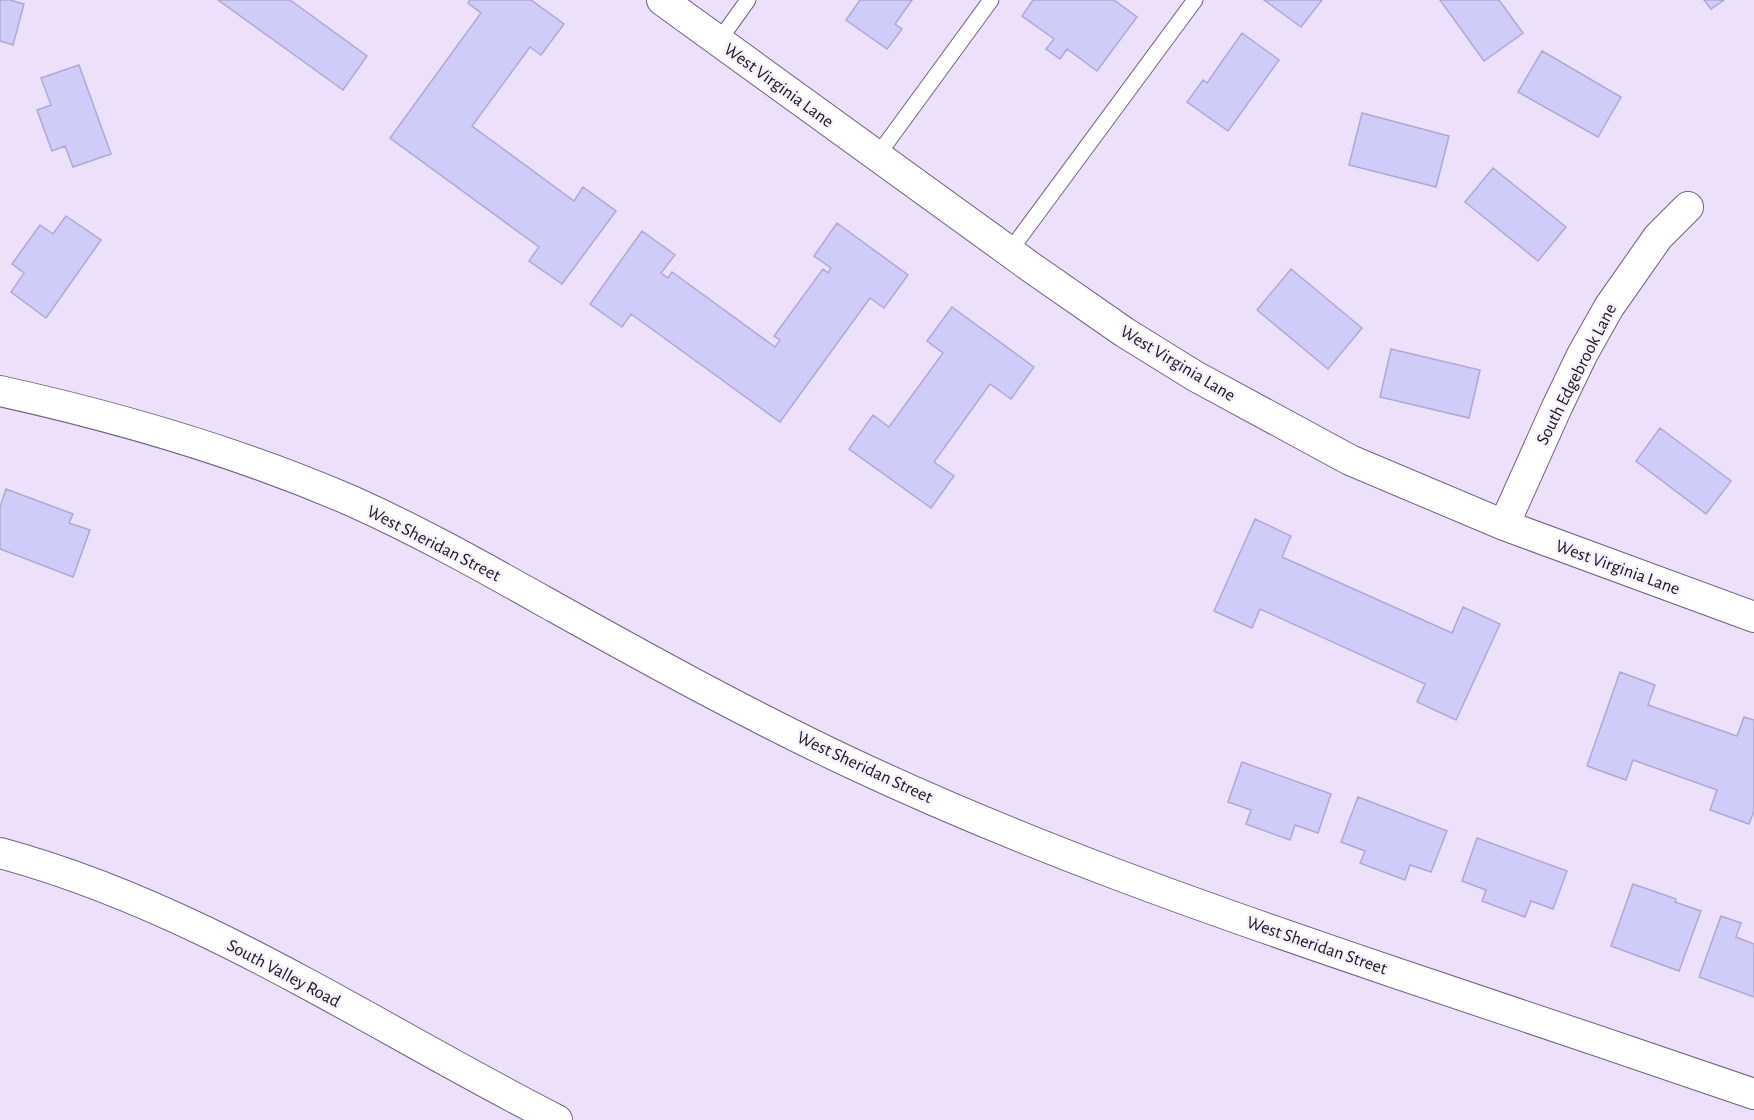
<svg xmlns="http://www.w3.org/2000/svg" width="1754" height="1120" font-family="'Alegreya Sans',sans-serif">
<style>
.building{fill:#d0ccfa;stroke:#ada9d5;stroke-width:1.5}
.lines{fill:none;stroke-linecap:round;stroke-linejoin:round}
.service-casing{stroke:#735f85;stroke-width:17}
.minor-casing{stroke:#735f85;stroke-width:32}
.service{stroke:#fff;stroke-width:15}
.minor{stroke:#fff;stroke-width:30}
.labels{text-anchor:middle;stroke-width:5;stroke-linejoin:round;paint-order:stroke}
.street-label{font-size:18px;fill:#1c1423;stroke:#f6f1fa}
</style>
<rect width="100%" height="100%" fill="#ede0fa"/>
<path class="building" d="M0,0H10L24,4L13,45L0,41Z
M218,0H290L367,56L343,90Z
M470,0H531L564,24L541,55L530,47L472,126L574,201L583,187L616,211L562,284L529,261L539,247L390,138L481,13L468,3Z
M860,0H912L895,24L902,29L887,49L846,20Z
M1033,0H1114L1137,17L1097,71L1067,49L1060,59L1046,49L1054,39L1022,16Z
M1264,0H1322L1301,27Z
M1440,0H1499L1523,33L1484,61Z
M1704,0H1724L1711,9Z
M1242,33L1279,60L1228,131L1187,102L1203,80L1207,83Z
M1542,51L1621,97L1598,137L1518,92Z
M79,65L111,154L73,167L65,146L52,151L37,110L51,105L41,78Z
M1362,113L1449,136L1436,187L1349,165Z
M1493,168L1566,227L1538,261L1465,202Z
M66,216L101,240L46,318L11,292L24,273L12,264L40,225L53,234Z
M837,223L908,275L884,308L870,298L780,422L631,314L622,327L590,304L642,231L675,255L661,273L668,278L672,272L775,347L780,340L774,336L823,269L828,273L831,268L814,256Z
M1291,269L1362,328L1328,369L1257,310Z
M952,307L1034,367L1011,399L990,384L934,462L954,476L931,508L849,449L873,415L889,427L943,353L927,341Z
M1391,349L1480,370L1469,418L1380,397Z
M1660,428L1731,481L1706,514L1636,461Z
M6,489L73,514L69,523L90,530L73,577L0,549V507Z
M1255,519L1291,536L1282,557L1452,633L1463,607L1500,624L1456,720L1417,702L1425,684L1260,609L1252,628L1214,611Z
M1620,672L1655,685L1648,705L1737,736L1744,717L1754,720V811L1749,824L1710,810L1717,790L1633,760L1626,780L1587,766Z
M1242,762L1331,794L1318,833L1295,825L1290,840L1246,824L1251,810L1228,802Z
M1358,797L1447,831L1431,872L1410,865L1405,880L1360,863L1365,851L1341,842Z
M1477,838L1567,871L1553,909L1531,901L1525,917L1482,901L1486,890L1462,881Z
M1633,884L1676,899L1675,902L1701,911L1679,971L1611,946Z
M1721,916L1741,923L1736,937L1754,944V997L1699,977Z"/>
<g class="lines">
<defs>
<path id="service" d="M718,42L748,0
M877,156L991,0
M1009,252L1195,0"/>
<path id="minor" d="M662,0L1032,268L1124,332L1195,376L1350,460L1504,525L1754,617
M0,391C122,418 239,452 354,502C423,533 490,571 556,608C653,662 751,716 851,763C1027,846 1210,910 1393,972C1513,1012 1634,1053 1754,1094
M1504,525L1557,407L1582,355L1609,307L1658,237L1688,207
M0,853C200,907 374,1027 557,1120"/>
</defs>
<use href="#service" class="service-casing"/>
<use href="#minor" class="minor-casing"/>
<use href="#service" class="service"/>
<use href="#minor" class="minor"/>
</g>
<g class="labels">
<g class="street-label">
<text transform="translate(779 85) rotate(36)" y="6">West Virginia Lane</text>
<text transform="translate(1178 363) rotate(31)" y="6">West Virginia Lane</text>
<text transform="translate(1576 374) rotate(-63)" y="6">South Edgebrook Lane</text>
<text transform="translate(434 543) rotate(27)" y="6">West Sheridan Street</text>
<text transform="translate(1618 567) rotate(20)" y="6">West Virginia Lane</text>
<text transform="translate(865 767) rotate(25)" y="6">West Sheridan Street</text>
<text transform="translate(1317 945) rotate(19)" y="6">West Sheridan Street</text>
<text transform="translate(284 973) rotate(28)" y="6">South Valley Road</text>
</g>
</g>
</svg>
